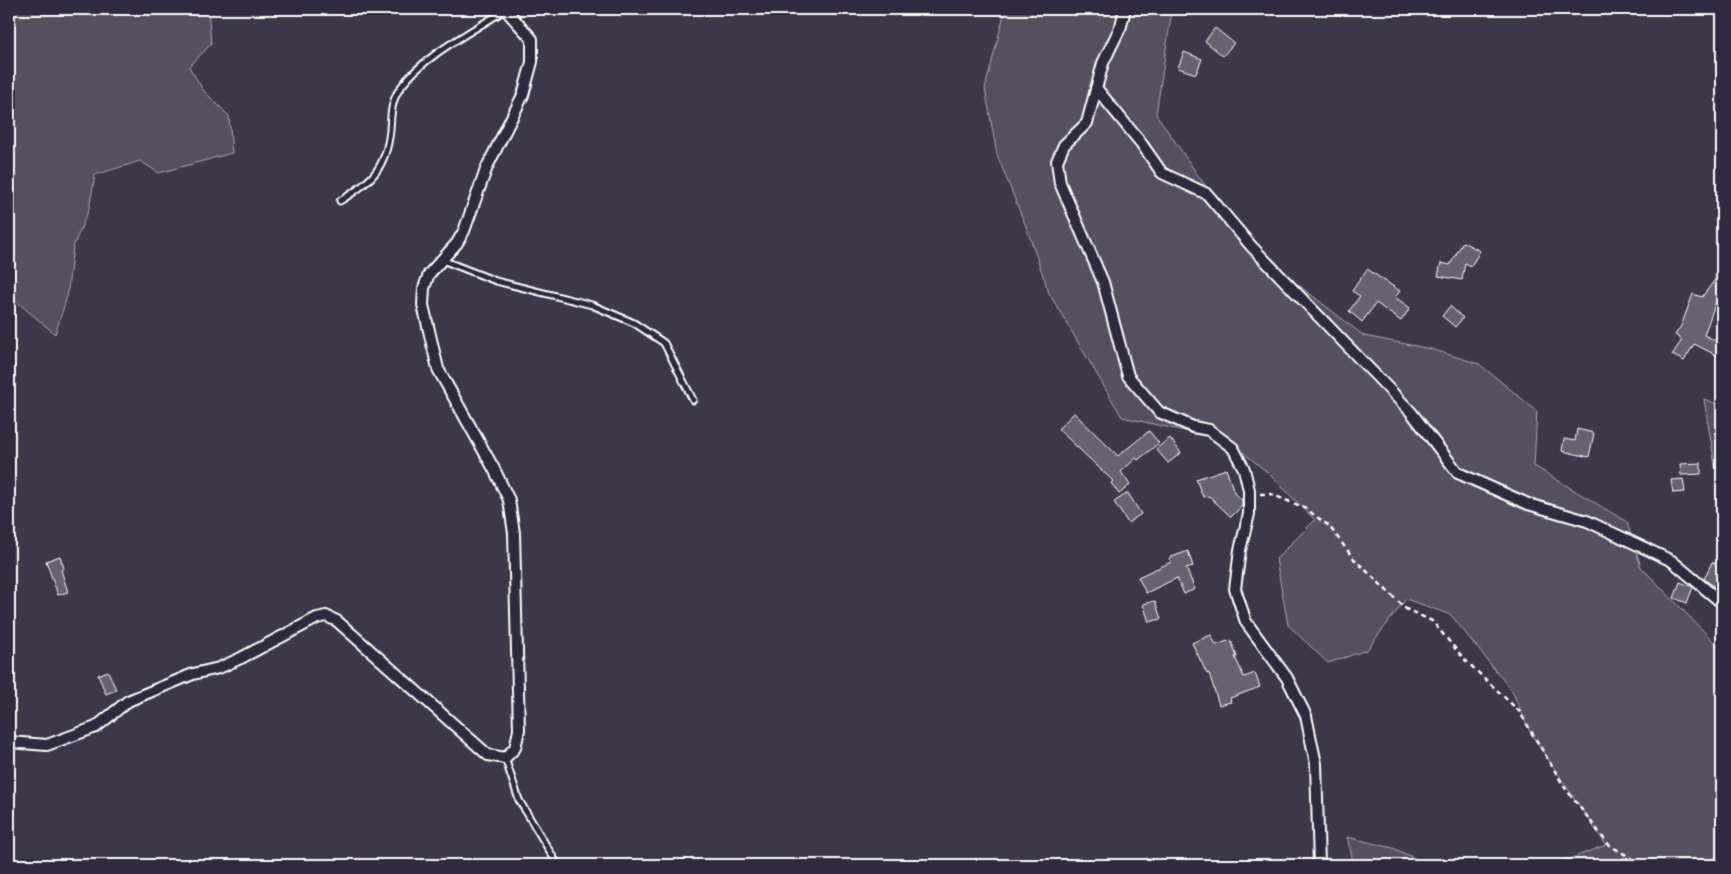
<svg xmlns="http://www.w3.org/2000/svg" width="1731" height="874" font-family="'Shantell Sans',sans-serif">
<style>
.green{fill:#555060;stroke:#aaa8b0}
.building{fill:#666270;stroke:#fff}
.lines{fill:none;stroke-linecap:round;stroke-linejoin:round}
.service-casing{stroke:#fff;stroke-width:9}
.minor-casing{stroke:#fff;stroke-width:14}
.path{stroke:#fff;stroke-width:2.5;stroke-dasharray:5 4;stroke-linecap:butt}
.service{stroke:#2f2a3d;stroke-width:5}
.minor{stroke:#2f2a3d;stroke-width:10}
</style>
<rect width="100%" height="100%" fill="#3c3749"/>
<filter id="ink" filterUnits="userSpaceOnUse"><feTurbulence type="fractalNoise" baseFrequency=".02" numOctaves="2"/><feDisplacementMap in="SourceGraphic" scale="10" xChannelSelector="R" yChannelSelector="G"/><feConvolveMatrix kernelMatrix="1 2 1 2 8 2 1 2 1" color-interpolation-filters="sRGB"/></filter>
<g filter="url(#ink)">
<path class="green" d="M9,9H208L211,44L189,67L204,91L229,116L232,153L159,173L140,161L95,175L89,209L73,247L67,297L55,334L9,295Z
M1007,9H1168L1171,17L1156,114L1202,181L1231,218L1287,276L1364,336L1431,349L1479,364L1537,411L1534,466L1627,522L1641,567L1722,650V865H1553L1606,845L1531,734L1512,691L1451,615L1406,599L1367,650L1328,663L1288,625L1276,559L1315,520L1267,472L1229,441L1122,417L1049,293L1027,229L997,155L985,88L1005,11Z
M1704,399L1722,406V481L1715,466Z
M1347,837L1393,848L1429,865H1354Z"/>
<path class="building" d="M1215,28L1234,43L1223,56L1205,41Z
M1184,52L1202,59L1196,74L1178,68Z
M1463,242L1480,251L1471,266L1465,263L1462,280L1438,276L1441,263L1450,265Z
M1367,269L1400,291L1395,297L1410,308L1401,321L1376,303L1362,322L1349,311L1360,296L1352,291Z
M1722,270V300L1718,296L1704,335L1722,344V348L1718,356L1694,344L1684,361L1672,355L1682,340L1675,335L1681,326L1693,294L1702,297Z
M1450,306L1463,318L1455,327L1442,316Z
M1074,413L1118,456L1149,431L1159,443L1138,460L1136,458L1121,472L1130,485L1119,494L1111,483L1113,481L1058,429Z
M1577,429L1594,433L1589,457L1562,451L1564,439L1575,441Z
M1170,438L1181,453L1168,463L1156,449Z
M1701,463V474L1681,475L1680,464Z
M1226,469L1234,492L1242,500V506L1231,517L1209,496L1203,497L1196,479Z
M1683,479L1685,492L1673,493L1671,480Z
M1128,493L1141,514L1128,523L1114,502Z
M1188,551L1193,566L1186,568L1195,589L1184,594L1177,578L1146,593L1138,577L1171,562L1169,558Z
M60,556L64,568L61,570L68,592L58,595L46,561Z
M1712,562L1722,567V592L1704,579Z
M1680,582L1693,587L1687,603L1674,598Z
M1155,601L1161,619L1149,622L1143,604Z
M1211,635L1216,645L1231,640L1237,657H1235L1244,677L1255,673L1260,687L1230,698L1231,702L1219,705L1209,673L1207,674L1192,643Z
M108,671L116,690L106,694L98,675Z"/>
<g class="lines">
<defs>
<path id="service" d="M340,201C371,182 386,169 390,130C391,114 391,100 401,87C424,55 473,31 505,10
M442,260L496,281L592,305L634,323L664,343L693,400
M505,758L519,800L558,865"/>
<path id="minor" d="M1125,9L1121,26L1103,63L1087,123L1064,145L1057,161L1060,183L1103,282L1128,376L1159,412L1193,427L1209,430L1233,448L1244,469L1249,490V514L1240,550L1235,589L1246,622L1287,678L1306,716L1316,764L1319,865
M1096,88L1141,143L1162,173L1207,194L1252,247L1411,412L1458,473L1528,504L1587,521L1672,561L1722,603
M9,742L47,745L96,727L128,701L193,674L219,668L241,658L317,618L326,616L337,621L488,755L505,758L515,748L519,730L514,533L509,500L494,469L438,369L423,305L424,288L429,274L457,243L464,231L487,167L523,95L532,62V39L505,9"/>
</defs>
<use href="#service" class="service-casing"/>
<use href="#minor" class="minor-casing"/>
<path class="path" d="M1260,494H1271L1305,508L1329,526L1354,559L1406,609L1432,621L1464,659L1519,711L1565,788L1609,845L1643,865"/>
<use href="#service" class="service"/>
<use href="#minor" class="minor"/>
</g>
</g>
<rect width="1731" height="874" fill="none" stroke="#2f2a3d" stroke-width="30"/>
<rect x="15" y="15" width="1701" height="844" fill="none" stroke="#fff" stroke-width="2" filter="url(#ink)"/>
</svg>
